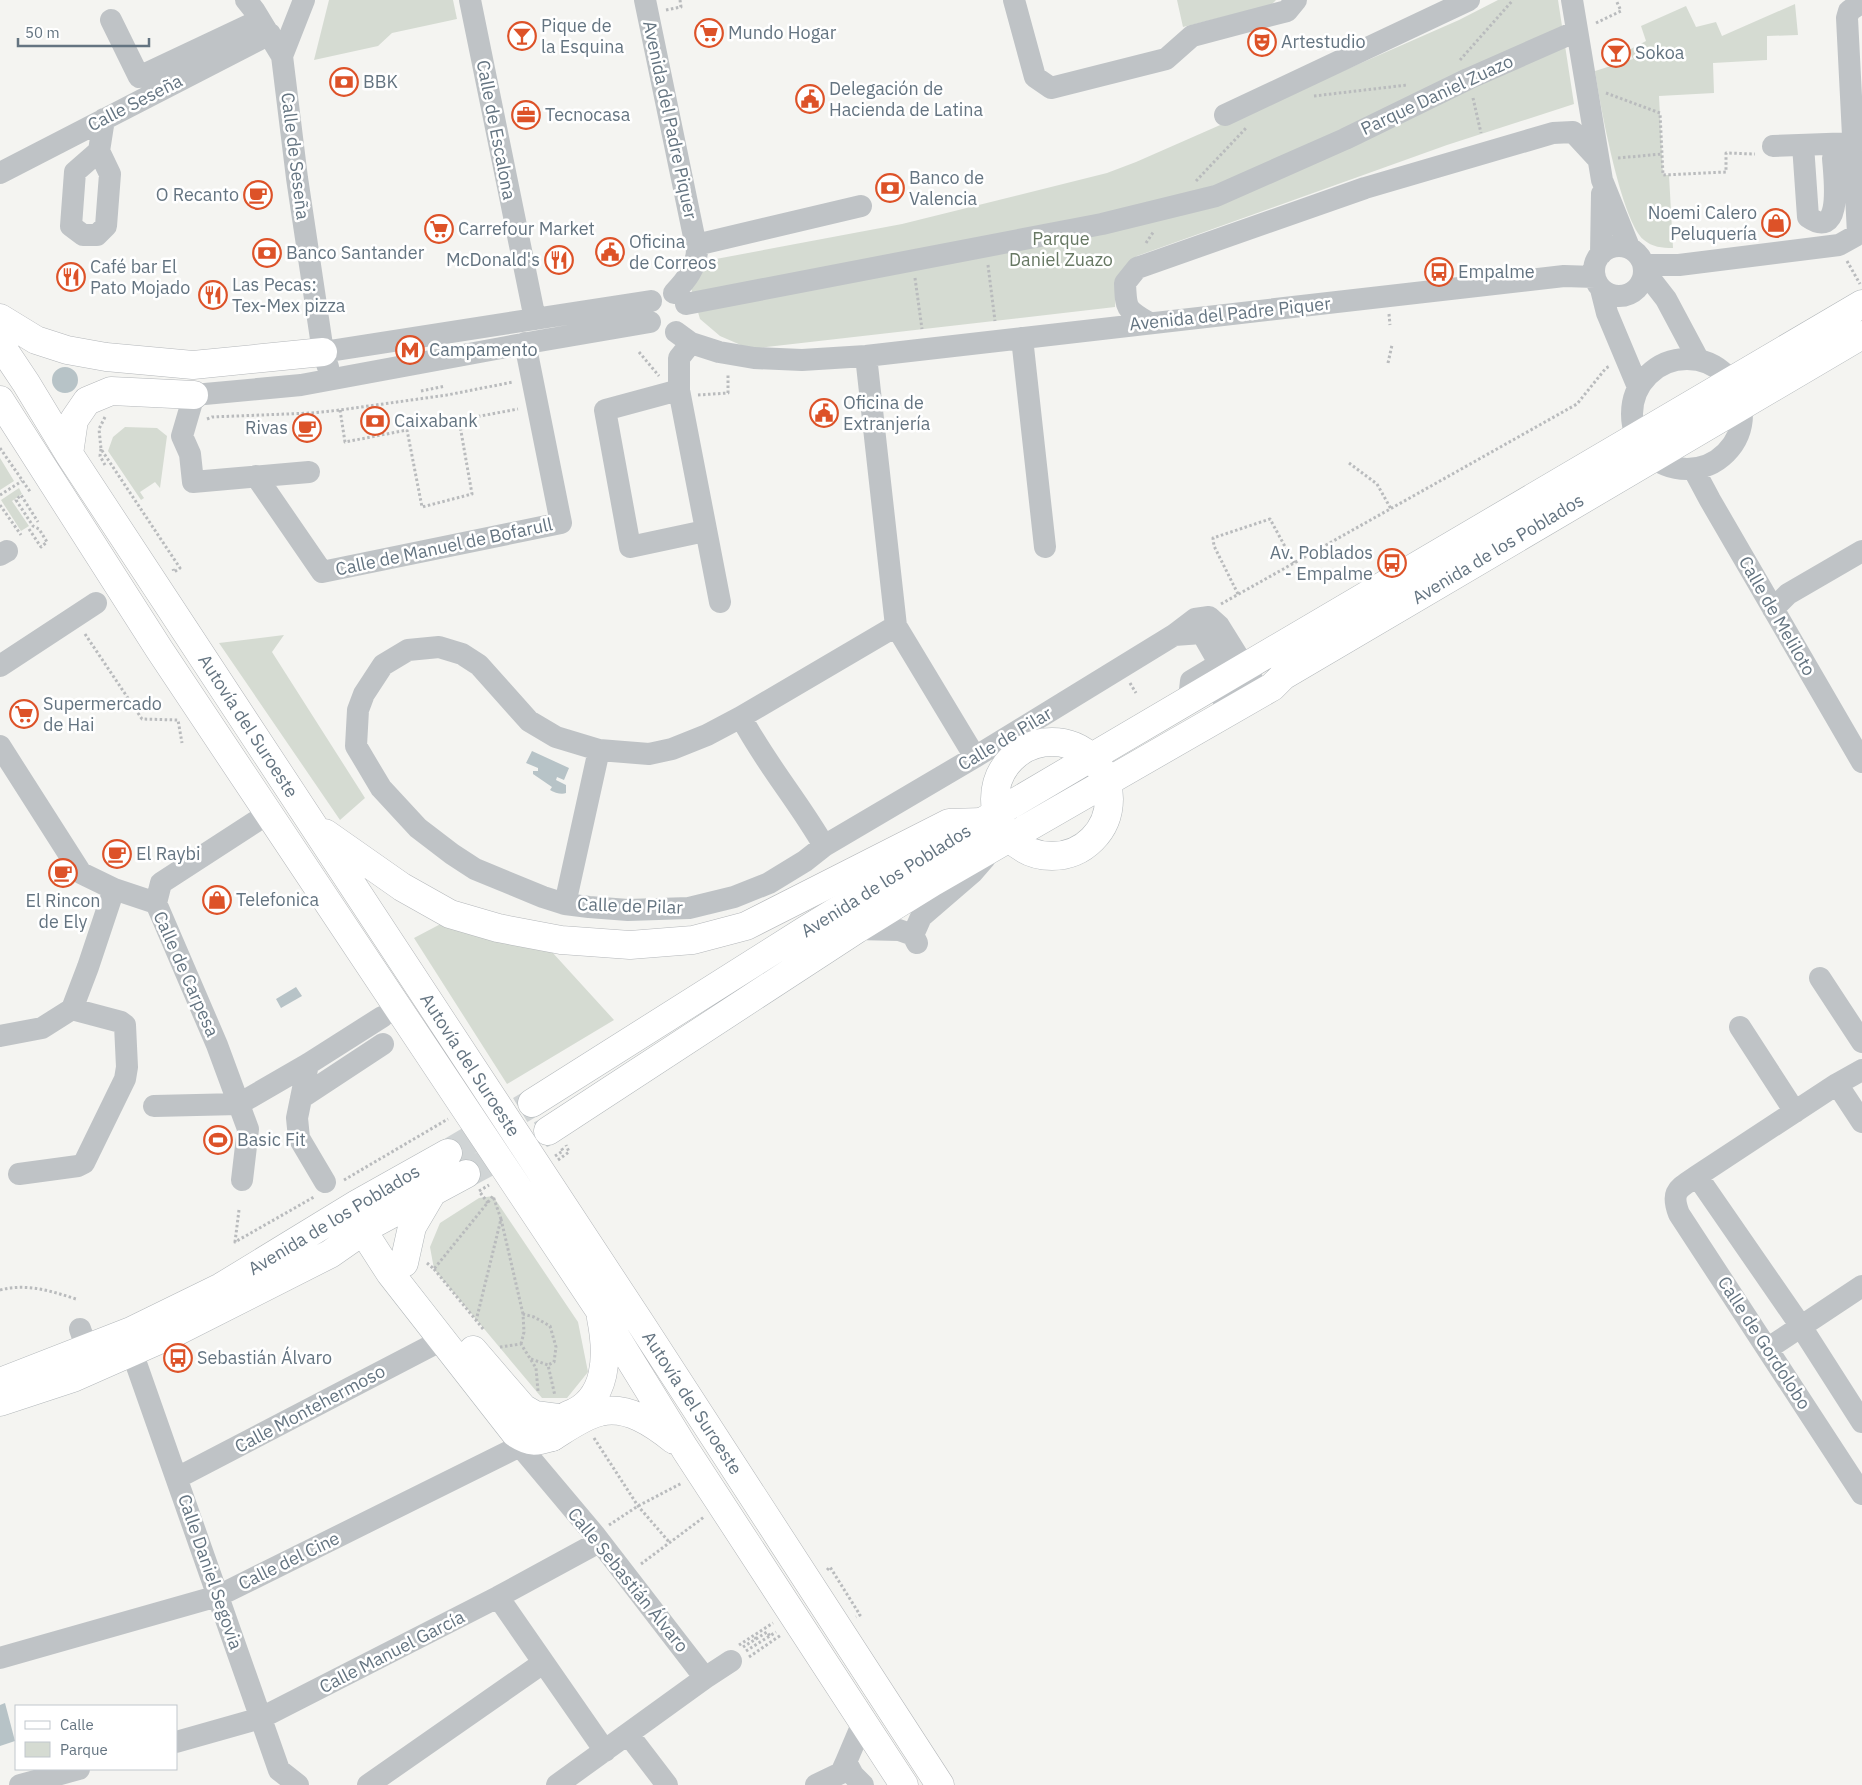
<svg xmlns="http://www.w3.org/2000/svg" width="1862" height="1785" font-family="'IBM Plex Sans',sans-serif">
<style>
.green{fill:#d5dbd2}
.water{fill:#b7c3c7}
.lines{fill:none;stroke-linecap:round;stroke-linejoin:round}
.major-tunnel{stroke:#d0d4d5;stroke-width:28;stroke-dasharray:28 14;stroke-linecap:butt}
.major-casing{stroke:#b2b7ba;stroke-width:29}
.highway-casing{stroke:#b4b7ba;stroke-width:29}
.path{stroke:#b9bbbd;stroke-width:3;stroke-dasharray:2.5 2.5;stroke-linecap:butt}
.minor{stroke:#bfc3c6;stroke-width:22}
.major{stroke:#fff;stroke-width:28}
.highway{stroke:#fff;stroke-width:28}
.labels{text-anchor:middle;stroke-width:5;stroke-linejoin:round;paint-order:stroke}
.poi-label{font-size:18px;fill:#647481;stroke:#fff;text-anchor:start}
.street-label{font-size:18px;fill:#647481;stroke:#fff}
.park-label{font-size:18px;fill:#677863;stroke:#fff}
</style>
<rect width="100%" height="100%" fill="#f4f4f1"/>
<path class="green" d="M329,0H453L457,19L392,33L378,46L314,60Z
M1177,0H1276L1271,5L1183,27Z
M1498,0H1558L1574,104L1447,145L1137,256L1117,280L1115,307L750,349L720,336L700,319L691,288L703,271L716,259L902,224L1107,173L1136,162L1459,20Z
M1795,4L1798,35L1767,36V60L1713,63L1714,93L1659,96L1663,175H1669L1673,248C1662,248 1652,247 1644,240C1621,221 1600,104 1595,71L1633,59L1629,50L1646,41L1641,26L1686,6L1696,27L1716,22L1722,36Z
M125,427L157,428L167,436L160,488L155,482L140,492L144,498L141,500L108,451L113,437Z
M0,458L14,481L0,490Z
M19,488L22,494L12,501L29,526L21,531L1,500Z
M284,635L272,652L365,798L340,820L219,643Z
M452,918L508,939L552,952L614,1020L507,1084L414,938Z
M493,1196L578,1322L588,1372L567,1398H542L434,1269L430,1247L440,1223L479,1198Z"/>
<path class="water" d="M52 380a13 13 0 1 1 26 0a13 13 0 1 1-26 0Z
M532,751L569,768L564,780L557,777L556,780L566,785V793C562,795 555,793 550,790L552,787L533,774V771H538V768L526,763Z
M296,987L302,996L281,1008L276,999Z
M5,1703L15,1741L0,1746V1705Z"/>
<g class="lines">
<path class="major-tunnel" d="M448,1153L532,1103
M466,1174L544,1133"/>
<defs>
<path id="major" d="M995 799a57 57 0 1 1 114 0a57 57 0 1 1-114 0Z
M532,1103L804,931L995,814L1862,304
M548,1131L857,929L933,882L1272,687L1283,676L1862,335
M356,1215L363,1231L390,1273L515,1433C531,1443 535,1442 552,1437
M404,1263L412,1227L432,1193
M473,1350L523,1408L535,1415L558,1418
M0,1382L131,1331L221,1287L357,1204L448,1153
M0,1402L73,1378L168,1336L330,1254L373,1224L466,1174"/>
<path id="highway" d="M0,318L36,340L67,350L106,357L193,365L323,352
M0,344L26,383L69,454L641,1324L940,1785
M0,400L159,649L600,1311L685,1449L904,1785
M69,454L74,420L87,401L111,391L194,395
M325,833L402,887L450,914L498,928L561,940L630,945L693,940L746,926L949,823L982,822
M568,1415C609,1401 608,1353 601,1318
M552,1437C567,1428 583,1416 600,1412C627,1405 654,1424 674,1440"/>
</defs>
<use href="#major" class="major-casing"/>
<use href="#highway" class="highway-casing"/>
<path class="path" d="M666,10L681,7L680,0
M1596,23L1621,11L1616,0
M1460,60L1513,0
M1606,93L1660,113L1663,175L1726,172V153L1755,154
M1314,96L1407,85
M1473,98L1481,133
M1618,158L1662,154
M1196,181L1247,127
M1146,243L1154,231
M1847,261L1860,284
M988,265L995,321
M915,278L922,329
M1389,314L1390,325
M639,352L659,376
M1388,363L1392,345
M421,391L445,386
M698,395L728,393V373
M340,410L345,442L407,430L422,507L472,494L459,420L518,409
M105,417L99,429L101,449L180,568L174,572L173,569
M207,419L212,417L311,413L340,410L447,395L513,382
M0,448L31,493
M101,449L100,456L105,465
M1349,463L1377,484L1391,509
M0,495L22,481
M0,505L21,535
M29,529L41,547L47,542L39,529L33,526L16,500L21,495L38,522
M1238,594L1214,546L1213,538L1270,519L1294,563
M1221,604L1577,404L1606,368L1610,366
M85,634L142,719L178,720L182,743
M1130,683L1136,693
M1019,857C1049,871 1074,867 1097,843C1101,839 1108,834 1111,829C1114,821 1114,810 1116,802
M555,1156L563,1151L561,1147
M558,1160L569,1152L566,1145
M344,1180L448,1119
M488,1203L479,1191L489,1185
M239,1210L235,1242L314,1197
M427,1263L434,1269L493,1196L501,1219
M434,1269L484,1330
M0,1290C27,1283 51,1291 76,1299
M476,1321L501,1219L523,1314
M521,1344L524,1332L523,1314L534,1317L550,1326L556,1347L554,1362L548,1365
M500,1347L521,1344L536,1368L538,1391
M531,1359L548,1365L555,1396
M594,1438L638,1506L670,1543
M609,1525L638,1506L682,1483
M641,1564L704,1517
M827,1570L830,1567L860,1615L856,1617
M756,1639L767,1632L770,1636
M739,1645L773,1623
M743,1647L756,1639L754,1635
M746,1651L776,1632
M749,1657L781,1635"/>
<path class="minor" d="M246,0L254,10L282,56L297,178L323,352L328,367
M470,0L535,319
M645,0L697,251C696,268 686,280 674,293
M1014,0L1035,77L1051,88L1166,59L1192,36L1287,11L1296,0
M1572,0L1602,180L1629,247
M111,20L139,77L260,20
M282,56L304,0
M1225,115L1469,0
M1803,145L1808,217C1844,242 1834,175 1833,158
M1773,146L1854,143
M99,151L110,174L106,226L97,235H83L71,226L75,172L99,151L104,119
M0,173L270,34
M1858,234L1847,18L1849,11L1862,2
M696,245L861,206
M1594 271a25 25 0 1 1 50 0a25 25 0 1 1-50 0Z
M1601,254L1602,194
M1644,265H1679L1839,245L1862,232
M1645,272L1666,299L1698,359
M1601,289L1607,313L1638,387
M686,304L1102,224L1216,196L1345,139L1468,79L1577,31
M1149,323C1126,309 1126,310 1125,283L1137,268L1365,188L1553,133L1573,132L1598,159
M676,332L691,343L719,352L754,358L802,360L866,356L1564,276L1595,277
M1022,338L1045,547
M691,343L679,358V390L720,602
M323,352L651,301
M866,356L896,626L975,757
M1632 414a55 55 0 1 1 110 0a55 55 0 1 1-110 0Z
M679,390L605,410L630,547L705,531
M1694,470L1710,500L1862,762
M309,472L193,482L190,454L182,436L194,395L301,385L539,341L650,322
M256,476L322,572L561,523L525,343
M0,555L7,551
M1773,609L1788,594L1862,551
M896,626L741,717L707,735L672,749L649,754L599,750L556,737L529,721L479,665L462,654L439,647L408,650L383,665L364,694L358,710L356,746L381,788L418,828L452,854L475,869L543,897L565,904L589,907L628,910L689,908L734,897L769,883L805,861L824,846L975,757L1174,635L1195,619L1209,617L1219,626L1252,679L1242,692L1224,703
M1174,635L1202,633L1218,661L1216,666L1191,681L1189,699
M0,666L96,603
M741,717C765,763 799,802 824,846
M0,746L81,873L114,889L156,903L217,1045L248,1129L242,1180
M156,903L161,883L255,822
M565,904L599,750
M857,929L899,930L913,935L917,943
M913,935L921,917L972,873L985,858
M1820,978L1862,1042
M1740,1027L1795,1112
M0,1036L42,1028L72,1009L88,967L114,889
M308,1064L297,1118L299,1138L325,1182
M1862,1070L1837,1084L1697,1176C1679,1189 1670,1190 1679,1214L1862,1494
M1837,1084L1862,1122
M301,1098L383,1044
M154,1106L239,1104L308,1064L382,1017
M19,1174L78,1166L84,1163L125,1079L127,1067L125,1025L121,1022L72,1009
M1697,1176L1800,1325L1862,1422
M80,1329L87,1349
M1767,1349L1862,1286
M132,1352L279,1770L298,1785
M520,1446L594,1534L705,1678
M177,1478L442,1340
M498,1597L605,1751
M0,1658L218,1596L520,1446L539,1432
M863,1722L846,1762L853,1775L863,1785
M628,1734L667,1785
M176,1742L261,1718L498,1597L599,1542
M20,1785L79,1769
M368,1785L543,1663
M557,1785L705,1678L731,1661
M816,1785L841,1773L846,1762"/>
<use href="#major" class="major"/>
<use href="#highway" class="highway"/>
</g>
<defs>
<symbol id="supermarket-ring" viewBox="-11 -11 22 22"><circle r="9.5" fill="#fff" stroke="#dd5228" stroke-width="1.5"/><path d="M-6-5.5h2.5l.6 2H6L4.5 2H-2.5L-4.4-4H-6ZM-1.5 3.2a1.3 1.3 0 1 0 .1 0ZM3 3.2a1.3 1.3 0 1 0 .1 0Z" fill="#dd5228"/></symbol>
<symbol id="bar-ring" viewBox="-11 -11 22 22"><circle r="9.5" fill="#fff" stroke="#dd5228" stroke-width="1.5"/><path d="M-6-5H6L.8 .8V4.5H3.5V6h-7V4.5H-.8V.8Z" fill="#dd5228"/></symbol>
<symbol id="theatre-ring" viewBox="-11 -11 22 22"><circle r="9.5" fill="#fff" stroke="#dd5228" stroke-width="1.5"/><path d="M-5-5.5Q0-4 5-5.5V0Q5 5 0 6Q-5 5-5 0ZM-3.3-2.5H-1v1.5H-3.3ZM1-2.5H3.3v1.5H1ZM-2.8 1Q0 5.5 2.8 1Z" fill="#dd5228"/></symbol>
<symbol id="bank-ring" viewBox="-11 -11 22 22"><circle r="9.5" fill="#fff" stroke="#dd5228" stroke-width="1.5"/><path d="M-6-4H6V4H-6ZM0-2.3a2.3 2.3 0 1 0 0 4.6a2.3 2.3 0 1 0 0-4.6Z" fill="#dd5228"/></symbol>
<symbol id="civic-ring" viewBox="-11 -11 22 22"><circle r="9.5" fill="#fff" stroke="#dd5228" stroke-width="1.5"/><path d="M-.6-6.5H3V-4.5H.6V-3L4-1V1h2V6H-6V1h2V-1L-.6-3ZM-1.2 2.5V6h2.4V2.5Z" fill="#dd5228"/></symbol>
<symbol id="office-ring" viewBox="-11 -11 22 22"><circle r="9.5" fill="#fff" stroke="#dd5228" stroke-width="1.5"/><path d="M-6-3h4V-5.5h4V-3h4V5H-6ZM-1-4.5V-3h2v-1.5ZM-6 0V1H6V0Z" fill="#dd5228"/></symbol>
<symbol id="cafe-ring" viewBox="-11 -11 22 22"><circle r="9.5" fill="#fff" stroke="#dd5228" stroke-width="1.5"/><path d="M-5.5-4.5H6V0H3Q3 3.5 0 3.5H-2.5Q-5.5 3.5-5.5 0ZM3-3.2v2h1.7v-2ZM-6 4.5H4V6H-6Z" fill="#dd5228"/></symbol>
<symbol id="shop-ring" viewBox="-11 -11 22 22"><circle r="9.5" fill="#fff" stroke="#dd5228" stroke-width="1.5"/><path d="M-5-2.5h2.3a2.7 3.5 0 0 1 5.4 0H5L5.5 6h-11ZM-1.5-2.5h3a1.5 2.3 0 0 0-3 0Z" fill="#dd5228"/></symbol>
<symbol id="restaurant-ring" viewBox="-11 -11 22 22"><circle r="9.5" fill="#fff" stroke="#dd5228" stroke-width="1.5"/><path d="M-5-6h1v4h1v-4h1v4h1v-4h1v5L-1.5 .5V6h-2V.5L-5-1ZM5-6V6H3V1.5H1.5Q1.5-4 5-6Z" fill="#dd5228"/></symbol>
<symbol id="bus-ring" viewBox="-11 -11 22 22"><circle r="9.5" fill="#fff" stroke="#dd5228" stroke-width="1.5"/><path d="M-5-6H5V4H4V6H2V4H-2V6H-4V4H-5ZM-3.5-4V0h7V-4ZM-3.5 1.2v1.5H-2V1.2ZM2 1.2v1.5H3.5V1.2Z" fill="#dd5228"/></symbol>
<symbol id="metro-ring" viewBox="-11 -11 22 22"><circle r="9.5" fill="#fff" stroke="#dd5228" stroke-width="1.5"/><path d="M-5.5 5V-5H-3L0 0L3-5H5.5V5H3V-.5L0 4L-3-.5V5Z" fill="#dd5228"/></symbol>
<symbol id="stadium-ring" viewBox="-11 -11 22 22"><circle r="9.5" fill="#fff" stroke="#dd5228" stroke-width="1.5"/><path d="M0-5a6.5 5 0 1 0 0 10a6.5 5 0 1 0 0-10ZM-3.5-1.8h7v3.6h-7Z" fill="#dd5228"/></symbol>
</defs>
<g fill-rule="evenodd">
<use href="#supermarket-ring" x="693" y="17" width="32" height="32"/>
<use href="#bar-ring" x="506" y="20" width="32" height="32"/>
<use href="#theatre-ring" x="1246" y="26" width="32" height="32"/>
<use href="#bar-ring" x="1600" y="37" width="32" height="32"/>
<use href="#bank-ring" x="328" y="66" width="32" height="32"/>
<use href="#civic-ring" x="794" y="83" width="32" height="32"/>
<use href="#office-ring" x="510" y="99" width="32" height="32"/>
<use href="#bank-ring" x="874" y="172" width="32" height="32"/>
<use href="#cafe-ring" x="242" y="179" width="32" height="32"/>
<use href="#shop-ring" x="1760" y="207" width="32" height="32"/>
<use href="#supermarket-ring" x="423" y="213" width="32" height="32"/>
<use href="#civic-ring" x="594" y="236" width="32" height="32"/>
<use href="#bank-ring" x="251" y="237" width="32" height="32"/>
<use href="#restaurant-ring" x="543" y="244" width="32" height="32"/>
<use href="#bus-ring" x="1423" y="256" width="32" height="32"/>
<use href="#restaurant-ring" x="55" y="261" width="32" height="32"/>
<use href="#restaurant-ring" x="197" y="279" width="32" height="32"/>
<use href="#metro-ring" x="394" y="334" width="32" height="32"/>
<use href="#civic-ring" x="808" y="397" width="32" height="32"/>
<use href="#bank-ring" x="359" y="405" width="32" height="32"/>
<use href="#cafe-ring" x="291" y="412" width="32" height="32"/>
<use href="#bus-ring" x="1376" y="547" width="32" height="32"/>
<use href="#supermarket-ring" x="8" y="698" width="32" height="32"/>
<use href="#cafe-ring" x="101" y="838" width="32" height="32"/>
<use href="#cafe-ring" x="47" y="857" width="32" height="32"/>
<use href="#shop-ring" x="201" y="884" width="32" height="32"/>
<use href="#stadium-ring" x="202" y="1124" width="32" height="32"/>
<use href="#bus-ring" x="162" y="1342" width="32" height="32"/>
</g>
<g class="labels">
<g class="poi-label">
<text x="541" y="32">Pique de<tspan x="541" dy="21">la Esquina</tspan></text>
<text x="728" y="39">Mundo Hogar</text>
<text x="1281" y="48">Artestudio</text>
<text x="1635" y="59">Sokoa</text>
<text x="363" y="88">BBK</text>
<text x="829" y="95">Delegación de<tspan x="829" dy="21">Hacienda de Latina</tspan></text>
<text x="545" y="121">Tecnocasa</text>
<text x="909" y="184">Banco de<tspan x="909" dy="21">Valencia</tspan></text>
<text x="239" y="201" text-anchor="end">O Recanto</text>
<text x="1757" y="219" text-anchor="end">Noemi Calero<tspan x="1757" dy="21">Peluquería</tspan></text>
<text x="458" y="235">Carrefour Market</text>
<text x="629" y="248">Oficina<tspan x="629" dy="21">de Correos</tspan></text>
<text x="286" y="259">Banco Santander</text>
<text x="540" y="266" text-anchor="end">McDonald's</text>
<text x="90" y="273">Café bar El<tspan x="90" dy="21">Pato Mojado</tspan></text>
<text x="1458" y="278">Empalme</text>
<text x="232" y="291">Las Pecas:<tspan x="232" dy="21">Tex-Mex pizza</tspan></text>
<text x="429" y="356">Campamento</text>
<text x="843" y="409">Oficina de<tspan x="843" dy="21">Extranjería</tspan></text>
<text x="394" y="427">Caixabank</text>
<text x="288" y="434" text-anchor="end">Rivas</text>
<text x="1373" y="559" text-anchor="end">Av. Poblados<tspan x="1373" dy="21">- Empalme</tspan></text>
<text x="43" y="710">Supermercado<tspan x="43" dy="21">de Hai</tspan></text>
<text x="136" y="860">El Raybi</text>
<text x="236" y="906">Telefonica</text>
<text x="63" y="907" text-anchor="middle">El Rincon<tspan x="63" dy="21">de Ely</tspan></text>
<text x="237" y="1146">Basic Fit</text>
<text x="197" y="1364">Sebastián Álvaro</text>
</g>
<g class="street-label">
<text transform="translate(1437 95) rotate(-25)" y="6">Parque Daniel Zuazo</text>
<text transform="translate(135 103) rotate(-27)" y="6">Calle Seseña</text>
<text transform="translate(670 120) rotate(78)" y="6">Avenida del Padre Piquer</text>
<text transform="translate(496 130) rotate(79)" y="6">Calle de Escalona</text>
<text transform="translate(295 156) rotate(83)" y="6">Calle de Seseña</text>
<text transform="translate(1230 314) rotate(-6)" y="6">Avenida del Padre Piquer</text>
<text transform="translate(444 547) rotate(-12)" y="6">Calle de Manuel de Bofarull</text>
<text transform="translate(1498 549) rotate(-31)" y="6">Avenida de los Poblados</text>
<text transform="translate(1777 616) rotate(60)" y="6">Calle de Meliloto</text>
<text transform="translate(248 726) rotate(57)" y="6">Autovía del Suroeste</text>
<text transform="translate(1005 739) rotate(-31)" y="6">Calle de Pilar</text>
<text transform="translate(886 881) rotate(-32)" y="6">Avenida de los Poblados</text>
<text transform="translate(630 906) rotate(2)" y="6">Calle de Pilar</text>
<text transform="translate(186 974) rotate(66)" y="6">Calle de Carpesa</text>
<text transform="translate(470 1065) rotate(57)" y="6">Autovía del Suroeste</text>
<text transform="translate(334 1220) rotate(-31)" y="6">Avenida de los Poblados</text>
<text transform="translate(1764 1343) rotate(57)" y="6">Calle de Gordolobo</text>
<text transform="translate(692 1403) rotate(57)" y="6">Autovía del Suroeste</text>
<text transform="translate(310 1409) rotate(-28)" y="6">Calle Montehermoso</text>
<text transform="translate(289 1561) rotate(-26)" y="6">Calle del Cine</text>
<text transform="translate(210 1572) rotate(71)" y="6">Calle Daniel Segovia</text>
<text transform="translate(628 1580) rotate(51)" y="6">Calle Sebastián Álvaro</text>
<text transform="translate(392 1652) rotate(-27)" y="6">Calle Manuel García</text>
</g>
<g class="park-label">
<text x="1061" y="245">Parque<tspan x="1061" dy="21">Daniel Zuazo</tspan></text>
</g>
</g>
<rect x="15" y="1705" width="162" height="65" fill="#ffffff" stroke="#c1c7cd"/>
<rect x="25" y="1721" width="25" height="8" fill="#ffffff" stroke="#c1c7cd"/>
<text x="60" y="1730" font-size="15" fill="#647481">Calle</text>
<rect x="25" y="1742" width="25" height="15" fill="#d5dbd2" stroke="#c1c7cd"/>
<text x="60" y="1755" font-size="15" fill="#647481">Parque</text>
<path d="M18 38v8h131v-8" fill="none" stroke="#647481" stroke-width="2.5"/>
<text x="25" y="38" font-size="15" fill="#647481" stroke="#ffffff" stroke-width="4" paint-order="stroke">50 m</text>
</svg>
